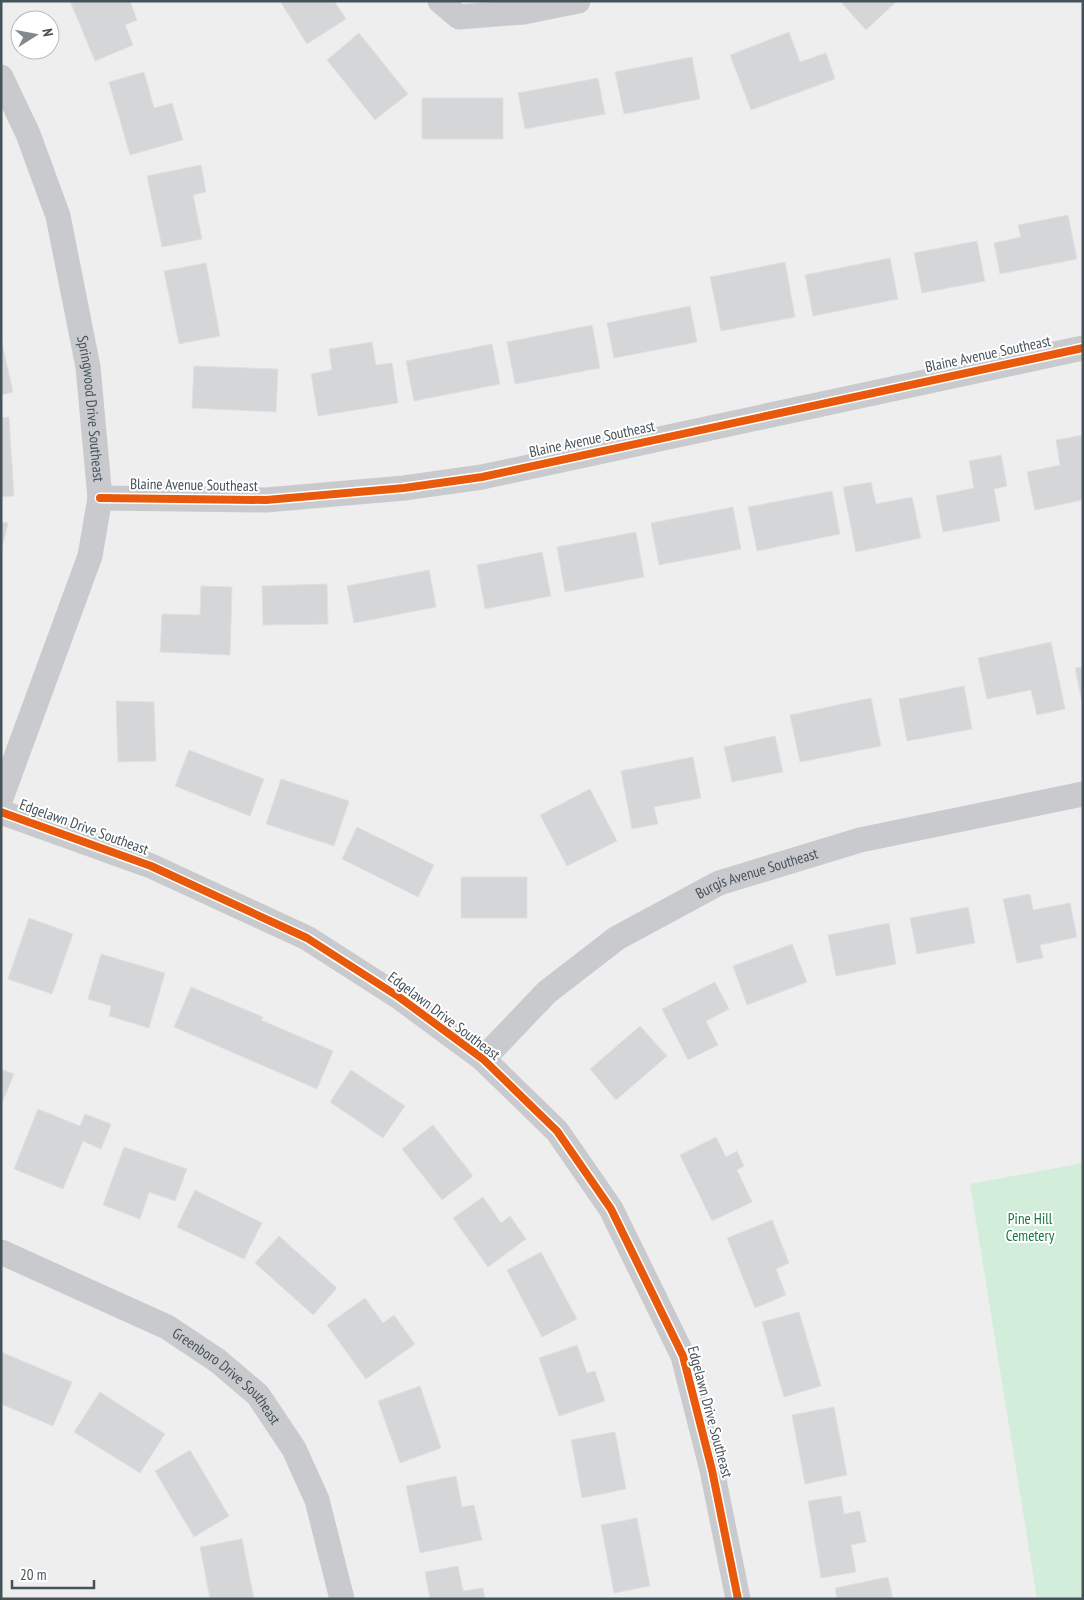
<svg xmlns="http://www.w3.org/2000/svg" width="1084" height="1600" font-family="'PT Sans Narrow',sans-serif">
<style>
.green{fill:#d3eddb}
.building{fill:#d5d6d7;stroke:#e0e0e1}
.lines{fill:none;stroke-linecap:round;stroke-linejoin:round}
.minor{stroke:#c8cacd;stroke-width:25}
.cycleway-casing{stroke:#fff;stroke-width:11}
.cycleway{stroke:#e8590c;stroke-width:8}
.labels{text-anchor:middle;stroke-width:4;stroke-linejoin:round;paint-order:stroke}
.street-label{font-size:15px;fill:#46525a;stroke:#fff}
.park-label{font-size:15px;fill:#197944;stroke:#fff}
</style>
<rect width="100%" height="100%" fill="#efeeee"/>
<path class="green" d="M1083,1163V1599H1037L970,1184Z"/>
<path class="building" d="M70,1H130L137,20L125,25L133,45L95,61Z
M280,1H334L346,19L307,44Z
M840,1H897L866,30Z
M789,32L800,62L826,53L835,79L751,110L730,55Z
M359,33L408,94L375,120L327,60Z
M692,57L700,99L624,114L615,72Z
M144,72L154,108L172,103L183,140L130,155L109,82Z
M598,78L605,114L525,129L518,93Z
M422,98H503V139H422Z
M201,165L206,192L193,195L202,239L162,247L147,176Z
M1068,215L1077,259L1000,274L994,243L1021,237L1018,225Z
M977,241L985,281L922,293L914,253Z
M890,258L898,299L813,316L805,275Z
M785,262L795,317L721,331L710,277Z
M206,263L220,336L179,344L164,271Z
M690,306L697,342L614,358L607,323Z
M592,325L600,368L515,384L507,342Z
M1,339L13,392L1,395Z
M372,342L376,365L392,363L398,403L318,416L311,374L332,370L329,349Z
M492,344L500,384L414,401L406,361Z
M194,366L278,369L276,412L192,408Z
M9,417L14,496L1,497V418Z
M1083,435V500L1035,510L1027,472L1060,465L1056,440Z
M1001,455L1007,486L994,489L1000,521L943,532L936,496L974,488L969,461Z
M871,482L876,504L912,497L921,538L856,552L843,487Z
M832,491L840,534L757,551L748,507Z
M733,507L741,549L659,565L651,523Z
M1,522L8,523L1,552Z
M636,532L644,577L565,592L557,547Z
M542,552L551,596L485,609L477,565Z
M429,570L436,607L354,623L347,586Z
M327,584L328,624L263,625L262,586Z
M201,586L232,587L230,655L160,652L162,614L200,615Z
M1051,642L1065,709L1037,715L1031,690L987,699L978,658Z
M1083,667V702H1082L1075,668Z
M964,686L972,729L907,741L899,699Z
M871,698L881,746L800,762L790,715Z
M116,701L154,702L156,761L118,762Z
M775,736L783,772L732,782L724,747Z
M189,750L264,779L250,816L175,786Z
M693,757L701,798L654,807L658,824L632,829L621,771Z
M281,779L349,801L334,846L266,824Z
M590,789L617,841L567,866L540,815Z
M357,827L434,865L418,897L342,859Z
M461,877H527V918H461Z
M1030,894L1033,910L1070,903L1077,937L1040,945L1043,958L1017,963L1003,899Z
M968,907L975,943L917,954L910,918Z
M29,918L73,934L52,994L8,979Z
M889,923L896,964L836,976L828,935Z
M792,944L807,982L747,1005L733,966Z
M101,954L165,973L149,1028L109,1016L111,1006L88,999Z
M715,982L729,1009L706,1021L718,1045L688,1060L662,1009Z
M191,987L263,1017L261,1020L333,1051L317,1089L174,1027Z
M640,1026L667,1056L616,1100L590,1069Z
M1,1069L14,1074L1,1105Z
M351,1070L405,1106L383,1138L330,1102Z
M38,1109L80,1126L85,1114L111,1124L101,1149L83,1141L63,1189L14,1169Z
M433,1125L473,1176L442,1200L402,1149Z
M716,1137L726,1157L737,1151L744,1166L737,1170L752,1202L712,1221L680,1155Z
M124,1147L187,1169L175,1201L149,1192L140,1219L103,1205Z
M195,1190L262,1223L244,1259L177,1227Z
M483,1197L501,1223L510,1216L526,1239L488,1267L453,1218Z
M772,1220L789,1263L776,1269L786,1295L755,1308L727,1238Z
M279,1236L337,1288L313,1315L255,1263Z
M541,1252L577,1319L542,1337L507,1270Z
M365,1298L383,1323L394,1315L415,1344L366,1379L327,1325Z
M799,1312L821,1386L784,1397L762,1322Z
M577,1345L587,1373L595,1371L605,1401L559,1416L539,1358Z
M1,1352L72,1382L53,1426L1,1404Z
M420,1386L441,1448L400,1463L378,1401Z
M100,1392L165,1434L140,1473L74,1432Z
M834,1407L847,1475L805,1484L792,1415Z
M615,1432L626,1489L582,1498L571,1440Z
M190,1450L229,1516L194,1537L155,1471Z
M456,1476L462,1507L474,1505L482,1540L420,1553L406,1486Z
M841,1496L844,1514L860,1511L866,1542L851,1545L856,1572L821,1578L808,1501Z
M637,1518L650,1586L614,1593L601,1525Z
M242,1539L254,1599H210L200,1547Z
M458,1566L463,1591L483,1588L485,1599H430L425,1572Z
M888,1577L893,1599H837L835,1588Z"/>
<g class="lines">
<g class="minor">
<path d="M440,1L459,17L524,12L578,1"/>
<path id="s1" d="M1,77L28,134L58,216L88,367L100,498L90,556L1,798"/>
<path d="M100,498L266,500L404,488L482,477L1083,348"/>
<path d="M1,812L151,866L307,938L399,997L483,1059L557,1131L611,1209L683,1356L712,1470L738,1599"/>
<path id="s2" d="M483,1059L547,992L617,938L719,883L860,840L1083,794"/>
<path id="s3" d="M1,1252L167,1327L218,1361L258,1395L294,1449L317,1500L342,1599"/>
</g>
<defs>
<path id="cycleway" d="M100,498L266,500L404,488L482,477L1083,348
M1,812L151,866L307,938L399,997L483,1059L557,1131L611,1209L683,1356L712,1470L738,1599"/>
</defs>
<use href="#cycleway" class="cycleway-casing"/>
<use href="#cycleway" class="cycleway"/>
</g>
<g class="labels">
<g class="street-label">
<text transform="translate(988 354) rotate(-12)" y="5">Blaine Avenue Southeast</text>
<text dy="5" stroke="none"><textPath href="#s1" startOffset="346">Springwood Drive Southeast</textPath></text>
<text transform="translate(592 439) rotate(-12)" y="5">Blaine Avenue Southeast</text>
<text transform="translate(194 485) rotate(1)" y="5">Blaine Avenue Southeast</text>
<text transform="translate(84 827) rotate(20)" y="5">Edgelawn Drive Southeast</text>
<text dy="5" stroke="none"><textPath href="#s2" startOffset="336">Burgis Avenue Southeast</textPath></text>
<text transform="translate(444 1016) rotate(37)" y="5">Edgelawn Drive Southeast</text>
<text dy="5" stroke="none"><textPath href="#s3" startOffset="260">Greenboro Drive Southeast</textPath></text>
<text transform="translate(710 1412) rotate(75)" y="5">Edgelawn Drive Southeast</text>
</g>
<g class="park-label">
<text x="1030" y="1224">Pine Hill<tspan x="1030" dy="17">Cemetery</tspan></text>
</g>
</g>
<rect width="1084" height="1600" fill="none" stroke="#46525a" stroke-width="5"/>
<g transform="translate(35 35) rotate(79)"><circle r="24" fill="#ffffff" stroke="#b5babd"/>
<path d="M0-4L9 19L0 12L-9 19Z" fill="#81898e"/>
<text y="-8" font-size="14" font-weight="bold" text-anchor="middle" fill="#46525a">N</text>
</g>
<path d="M12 1580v8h82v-8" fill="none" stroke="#46525a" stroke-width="2.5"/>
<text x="20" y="1580" font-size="15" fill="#46525a" stroke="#ffffff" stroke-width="4" paint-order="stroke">20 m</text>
</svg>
